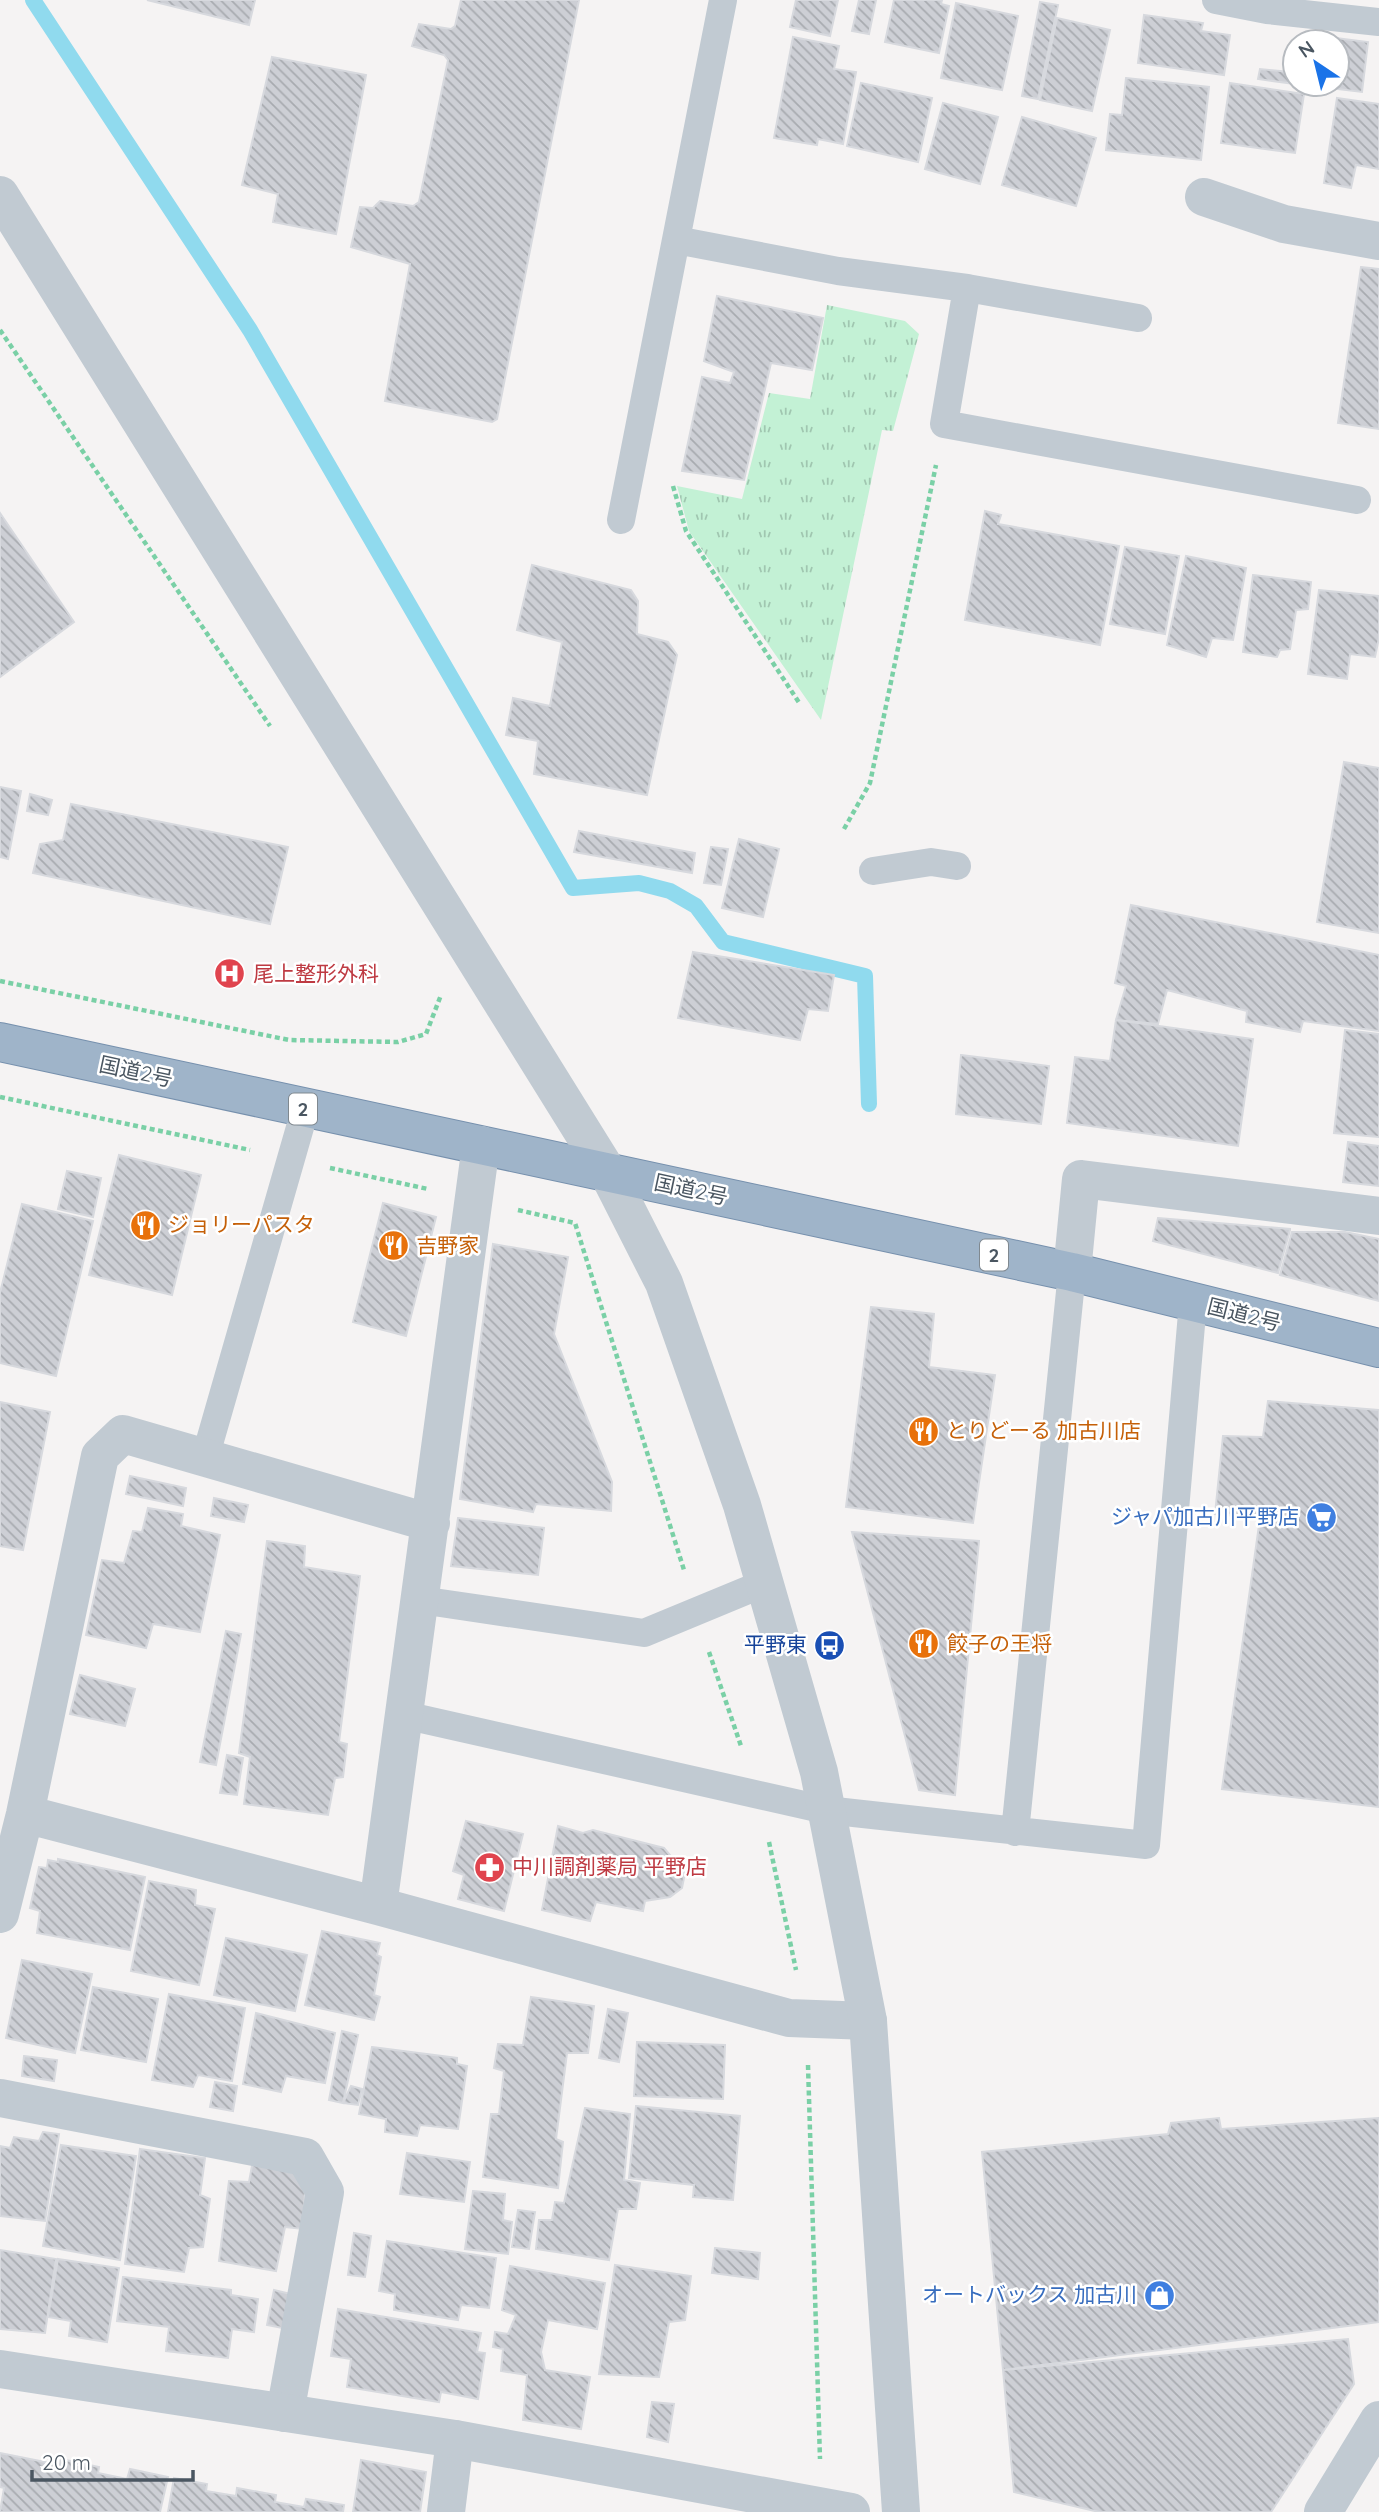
<svg xmlns="http://www.w3.org/2000/svg" width="1379" height="2512" font-family="Quicksand,'Noto Sans JP',sans-serif">
<style>
.park{fill:url(#park-tufts)}
.lines{fill:none;stroke-linecap:round;stroke-linejoin:round}
.stream{stroke:#90daee;stroke-width:16}
.building{fill:url(#building-back-hatch);stroke:#d7d9de;stroke-width:2}
.trunk-casing{stroke:#7690ad;stroke-width:40}
.path{stroke:#7ad0a6;stroke-width:4.5;stroke-dasharray:5 3.5;stroke-linecap:butt}
.service{stroke:#c1cad2;stroke-width:28}
.minor{stroke:#c1cad2;stroke-width:38}
.tertiary{stroke:#c1cad2;stroke-width:38}
.trunk{stroke:#9fb4c9;stroke-width:38}
.labels{text-anchor:middle;stroke-width:5;stroke-linejoin:round;paint-order:stroke}
.shield{fill:#fff;stroke:#808990;stroke-width:2}
.shield-label{font-size:19px;font-weight:bold;fill:#4a5661}
.health-label{font-size:21px;fill:#be3a42;stroke:#fff;text-anchor:start}
.street-label{font-size:21px;fill:#4a5661;stroke:#fff}
.food-label{font-size:21px;fill:#c56008;stroke:#fff;text-anchor:start}
.shop-label{font-size:21px;fill:#366cbe;stroke:#fff;text-anchor:end}
.transit-label{font-size:21px;fill:#164399;stroke:#fff;text-anchor:end}
</style>
<defs>
<pattern id="park-tufts" width="24" height="20" patternUnits="userSpaceOnUse" patternTransform="scale(1.75)"><rect width="24" height="20" fill="#c3f1d5"/><path d="M3 7l-1-3M5 7V3M7 7l1-3M15 17l-1-3M17 17v-4M19 17l1-3" fill="none" stroke="#a0c6b0"/></pattern>
<pattern id="building-back-hatch" width="6" height="6" patternUnits="userSpaceOnUse" patternTransform="scale(1.75)"><rect width="6" height="6" fill="#cdcfd5"/><path d="M-1 5l2 2M0 0l6 6M5-1l2 2" fill="none" stroke="#a8abb0"/></pattern>
</defs>
<rect width="100%" height="100%" fill="#f5f3f3"/>
<path class="park" d="M827,305L905,321L919,334L893,431L882,430L821,720L689,531L677,486L742,499L769,393L810,399Z"/>
<g class="lines">
<path class="stream" d="M33,0L250,330L573,888L639,883L670,891L696,906L723,942L865,976L869,1104"/>
</g>
<path class="building" d="M147,0H255L249,25Z
M461,0H579L497,419L492,422L385,401L410,264L351,247L360,207L373,208L380,201L413,206L419,202L448,60L444,55L412,46L419,24L451,29L455,26Z
M796,0H838L830,36L790,27Z
M859,0H876L869,34L852,31Z
M894,0H942L941,4L949,6L939,53L885,42Z
M1040,2L1058,5L1038,99L1022,96Z
M956,3L1018,16L1002,90L941,78Z
M1144,15L1203,23L1201,31L1230,35L1224,75L1138,63Z
M1057,18L1110,30L1092,111L1040,100Z
M793,37L839,46L834,69L856,72L843,144L818,139L817,145L774,138Z
M1328,37L1368,42L1362,92L1296,84H1337V42H1313L1328,41Z
M1293,53L1295,84L1258,79L1260,69L1290,72Z
M272,57L366,75L336,234L273,222L278,194L242,185Z
M1126,78L1209,87L1201,160L1106,150L1110,114L1122,115Z
M861,83L932,98L918,162L847,146Z
M1230,83L1304,94L1295,153L1221,143Z
M1337,98L1379,104V169L1356,165L1351,188L1324,183Z
M943,103L998,117L980,184L925,169Z
M1022,117L1096,138L1076,206L1002,185Z
M1361,267L1379,269V429L1338,423Z
M717,296L823,318L812,370L771,363L744,480L682,471L702,377L730,383L734,372L704,361Z
M985,511L1001,515L998,524L1119,546L1100,645L965,620Z
M0,513L74,622L0,677Z
M1125,547L1179,556L1165,634L1110,624Z
M1186,556L1246,568L1233,640L1212,638L1206,657L1167,645Z
M532,565L631,590L638,601L637,634L668,642L677,655L647,795L534,774L538,741L506,735L513,698L550,706L562,642L517,630Z
M1253,575L1311,582L1308,609L1296,610L1290,649L1280,650L1277,657L1243,652Z
M1319,590L1379,596V638L1375,657L1350,654L1347,679L1308,674Z
M1344,762L1379,768V933L1317,922Z
M0,787L21,791L8,859L0,857Z
M30,794L52,800L48,815L27,811Z
M71,804L288,847L270,924L33,873L40,844L63,840Z
M579,831L695,853L692,873L574,852Z
M739,839L779,849L763,917L722,908Z
M711,847L728,849L721,885L704,883Z
M1131,905L1379,955V1031L1303,1021L1300,1032L1246,1022L1247,1011L1167,990L1158,1024L1116,1020L1126,986L1115,983Z
M693,952L834,975L828,1011L808,1009L800,1040L678,1018Z
M1116,1020L1253,1039L1238,1146L1067,1123L1075,1057L1110,1061Z
M1345,1030L1379,1034V1137L1334,1133Z
M961,1055L1049,1066L1041,1124L956,1114Z
M1348,1142L1379,1146V1186L1343,1182Z
M119,1155L201,1175L172,1295L89,1275Z
M67,1171L101,1178L93,1217L58,1209Z
M383,1203L436,1217L406,1336L353,1322Z
M22,1204L93,1221L56,1376L0,1363V1293Z
M1158,1218L1290,1229V1230L1278,1273L1153,1241Z
M1292,1232H1345L1379,1239V1301L1280,1275Z
M493,1244L568,1257L554,1334L612,1482L611,1511L536,1504L533,1512L460,1499Z
M871,1307L934,1314L929,1367L995,1375L973,1523L846,1507Z
M1268,1401L1379,1410V1807L1222,1789L1260,1518L1215,1514L1223,1436L1263,1437Z
M0,1402L50,1412L23,1550L0,1546Z
M130,1476L186,1488L183,1506L126,1494Z
M214,1498L248,1505L244,1522L211,1516Z
M148,1508L183,1514L181,1526L220,1535L200,1632L153,1624L146,1648L86,1635L102,1560L124,1563L133,1531L142,1532Z
M458,1518L544,1528L538,1575L451,1566Z
M852,1532L979,1541L955,1795L919,1790Z
M267,1541L305,1546L304,1567L360,1576L339,1742L347,1744L343,1777L335,1778L328,1815L244,1804L250,1757L239,1753Z
M226,1631L241,1634L216,1765L200,1762Z
M80,1675L135,1689L125,1726L70,1714Z
M227,1755L243,1758L237,1795L220,1793Z
M466,1821L523,1834L504,1911L458,1899L464,1875L453,1871Z
M558,1826L583,1833L593,1830L664,1848L685,1873L682,1888L670,1897L645,1901L643,1911L596,1902L590,1921L542,1910Z
M58,1859L145,1877L130,1950L37,1933L40,1911L30,1908L39,1867L47,1868L48,1860L58,1862Z
M149,1881L196,1890L195,1905L215,1909L199,1985L131,1971Z
M322,1931L380,1943L377,1955L381,1957L374,1995L380,1997L374,2020L305,2005Z
M226,1938L307,1955L295,2011L214,1995Z
M22,1960L92,1974L75,2053L6,2038Z
M93,1987L158,1999L146,2062L81,2050Z
M169,1994L245,2008L232,2081L198,2075L193,2087L152,2080Z
M531,1997L594,2006L588,2053H567L556,2139L563,2142L558,2188L483,2177L491,2114H499L504,2071L494,2068L498,2044L523,2045Z
M608,2009L628,2013L619,2062L599,2058Z
M256,2013L335,2033L325,2083L286,2076L281,2092L243,2084Z
M342,2031L358,2035L343,2103L329,2100Z
M637,2042L725,2045L723,2099L634,2096Z
M372,2047L457,2058V2064L467,2066L458,2129L420,2125L417,2136L385,2132L386,2119L359,2114Z
M24,2056L57,2060L54,2081L22,2076Z
M215,2082L237,2086L233,2111L210,2107Z
M351,2086L362,2089L358,2105L343,2103Z
M636,2106L740,2116L733,2200L693,2197L694,2185L629,2178Z
M585,2108L630,2114L624,2180L640,2183L636,2209H618L609,2260L536,2249L539,2220H552L555,2202L564,2203Z
M1219,2118L1221,2129L1379,2118V2322L1003,2370L982,2152L1168,2134L1171,2123Z
M43,2132L59,2134L45,2221L0,2216V2146L10,2148L14,2137L39,2141Z
M61,2145L136,2156L120,2260L43,2246Z
M140,2149L205,2158L200,2195L210,2199L203,2247L189,2248L184,2272L125,2264Z
M407,2153L470,2162L464,2202L400,2194Z
M254,2155L288,2163L305,2190L303,2229L285,2227L276,2271L219,2261L229,2181L249,2182Z
M473,2191L505,2194L503,2220L512,2222L508,2254L465,2249Z
M518,2210L535,2212L529,2249L512,2247Z
M354,2233L371,2236L365,2277L348,2275Z
M387,2241L496,2258L489,2308L461,2305L458,2320L394,2310L395,2294L379,2291Z
M715,2248L760,2253L758,2279L712,2273Z
M0,2250L56,2259L45,2333L0,2329Z
M58,2259L119,2268L107,2342L69,2336L71,2321L48,2317Z
M615,2265L691,2276L685,2320L669,2322L659,2377L599,2374Z
M510,2266L605,2283L597,2329L548,2320L541,2352L545,2370L590,2377L581,2429L523,2420L527,2375L501,2371L503,2349L493,2347L495,2332L508,2334L516,2315L502,2310Z
M123,2277L231,2290V2295L258,2299L254,2332L232,2329L228,2358L166,2351L169,2327L117,2321Z
M274,2290L295,2295L288,2329L267,2325Z
M338,2309L481,2333L477,2352L485,2353L478,2399L441,2392L439,2402L347,2387L351,2359L331,2356Z
M1348,2339L1354,2384L1271,2512H1099L1014,2492L1003,2370Z
M652,2402L674,2404L668,2442L647,2437Z
M0,2453L60,2465L61,2459L99,2467L98,2473L127,2479L130,2469L168,2477L160,2512H0L4,2488L0,2487Z
M361,2460L426,2472L420,2512H353Z
M174,2478L207,2484L206,2491L236,2496L237,2488L276,2495L275,2502L304,2507L306,2499L344,2505L343,2512H168Z"/>
<g class="lines">
<defs>
<path id="trunk" d="M0,1042L1072,1272L1379,1348"/>
</defs>
<use href="#trunk" class="trunk-casing"/>
<path class="path" d="M0,330L270,726
M673,486L686,531L800,704
M844,829L870,783L936,465
M0,981L289,1040L398,1042L426,1034L441,995
M0,1097L250,1150
M330,1168L428,1189
M518,1210L575,1223L684,1570
M709,1652L741,1746
M769,1842L796,1970
M808,2065L820,2459"/>
<path class="service" d="M1216,0L1267,10L1379,22
M676,240L838,271L967,288L944,424L1357,500
M967,288L1138,318
M621,520L723,0
M873,871L931,862L957,866
M205,1458L305,1110
M420,1600L644,1633L765,1583
M404,1715L826,1810L1146,1845L1193,1302
M1015,1832L1072,1272"/>
<path class="minor" d="M1204,197L1284,224L1379,241
M1072,1272L1081,1179L1379,1216
M25,1814L378,1906L789,2018L868,2021
M378,1906L481,1145
M0,1914L25,1814L100,1456L123,1434L431,1523
M0,2098L305,2157L325,2192L285,2413
M446,2512L455,2439
M1323,2512L1379,2420"/>
<path class="tertiary" d="M0,195L607,1171L664,1283L742,1505L819,1772L868,2021L901,2512
M0,2369L455,2439L851,2512"/>
<use href="#trunk" class="trunk"/>
</g>
<defs>
<symbol id="hospital-disc" viewBox="-11 -11 22 22"><circle r="9.5" fill="#e0444e" stroke="#fff"/><path d="M-5-5h3v3.5h4V-5h3V5h-3V1.5h-4V5h-3Z" fill="#fff"/></symbol>
<symbol id="restaurant-disc" viewBox="-11 -11 22 22"><circle r="9.5" fill="#e8710a" stroke="#fff"/><path d="M-5-6h1v4h1v-4h1v4h1v-4h1v5L-1.5 .5V6h-2V.5L-5-1ZM5-6V6H3V1.5H1.5Q1.5-4 5-6Z" fill="#fff"/></symbol>
<symbol id="supermarket-disc" viewBox="-11 -11 22 22"><circle r="9.5" fill="#3f7fe0" stroke="#fff"/><path d="M-6-5.5h2.5l.6 2H6L4.5 2H-2.5L-4.4-4H-6ZM-1.5 3.2a1.3 1.3 0 1 0 .1 0ZM3 3.2a1.3 1.3 0 1 0 .1 0Z" fill="#fff"/></symbol>
<symbol id="bus-disc" viewBox="-11 -11 22 22"><circle r="9.5" fill="#1a4fb4" stroke="#fff"/><path d="M-5-6H5V4H4V6H2V4H-2V6H-4V4H-5ZM-3.5-4V0h7V-4ZM-3.5 1.2v1.5H-2V1.2ZM2 1.2v1.5H3.5V1.2Z" fill="#fff"/></symbol>
<symbol id="pharmacy-disc" viewBox="-11 -11 22 22"><circle r="9.5" fill="#e0444e" stroke="#fff"/><path d="M-2-6h4v4h4v4h-4v4h-4v-4h-4v-4h4Z" fill="#fff"/></symbol>
<symbol id="shop-disc" viewBox="-11 -11 22 22"><circle r="9.5" fill="#3f7fe0" stroke="#fff"/><path d="M-5-2.5h2.3a2.7 3.5 0 0 1 5.4 0H5L5.5 6h-11ZM-1.5-2.5h3a1.5 2.3 0 0 0-3 0Z" fill="#fff"/></symbol>
</defs>
<g fill-rule="evenodd">
<use href="#hospital-disc" x="212" y="956" width="35" height="35"/>
<use href="#restaurant-disc" x="128" y="1208" width="35" height="35"/>
<use href="#restaurant-disc" x="376" y="1228" width="35" height="35"/>
<use href="#restaurant-disc" x="906" y="1414" width="35" height="35"/>
<use href="#supermarket-disc" x="1304" y="1500" width="35" height="35"/>
<use href="#restaurant-disc" x="906" y="1626" width="35" height="35"/>
<use href="#bus-disc" x="812" y="1628" width="35" height="35"/>
<use href="#pharmacy-disc" x="472" y="1850" width="35" height="35"/>
<use href="#shop-disc" x="1142" y="2278" width="35" height="35"/>
</g>
<g class="labels">
<g class="shield">
<rect x="289" y="1093.5" width="28" height="31" rx="5"/>
<rect x="980" y="1239.5" width="28" height="31" rx="5"/>
</g>
<g class="shield-label">
<text x="303" y="1116">2</text>
<text x="994" y="1262">2</text>
</g>
<g class="health-label">
<text x="253" y="981">尾上整形外科</text>
<text x="512" y="1874">中川調剤薬局 平野店</text>
</g>
<g class="street-label">
<text transform="translate(136 1072) rotate(12)" y="7">国道2号</text>
<text transform="translate(691 1190) rotate(12)" y="7">国道2号</text>
<text transform="translate(1244 1315) rotate(14)" y="7">国道2号</text>
</g>
<g class="food-label">
<text x="168" y="1232">ジョリーパスタ</text>
<text x="416" y="1253">吉野家</text>
<text x="946" y="1438">とりどーる 加古川店</text>
<text x="947" y="1651">餃子の王将</text>
</g>
<g class="shop-label">
<text x="1299" y="1524">ジャパ加古川平野店</text>
<text x="1137" y="2302">オートバックス 加古川</text>
</g>
<g class="transit-label">
<text x="807" y="1652">平野東</text>
</g>
</g>
<g transform="translate(1316 63) rotate(325)"><circle r="33" fill="#ffffff" stroke="#b7bbc0" stroke-width="2"/>
<path d="M0-5L12 26L0 18L-12 26Z" fill="#1a73e8"/>
<text y="-10" font-size="19" font-weight="bold" text-anchor="middle" fill="#4a5661">N</text>
</g>
<path d="M32 2470v10h161v-10" fill="none" stroke="#4a5661" stroke-width="3.5"/>
<text x="42" y="2470" font-size="21" fill="#4a5661" stroke="#ffffff" stroke-width="5" paint-order="stroke">20 m</text>
</svg>
